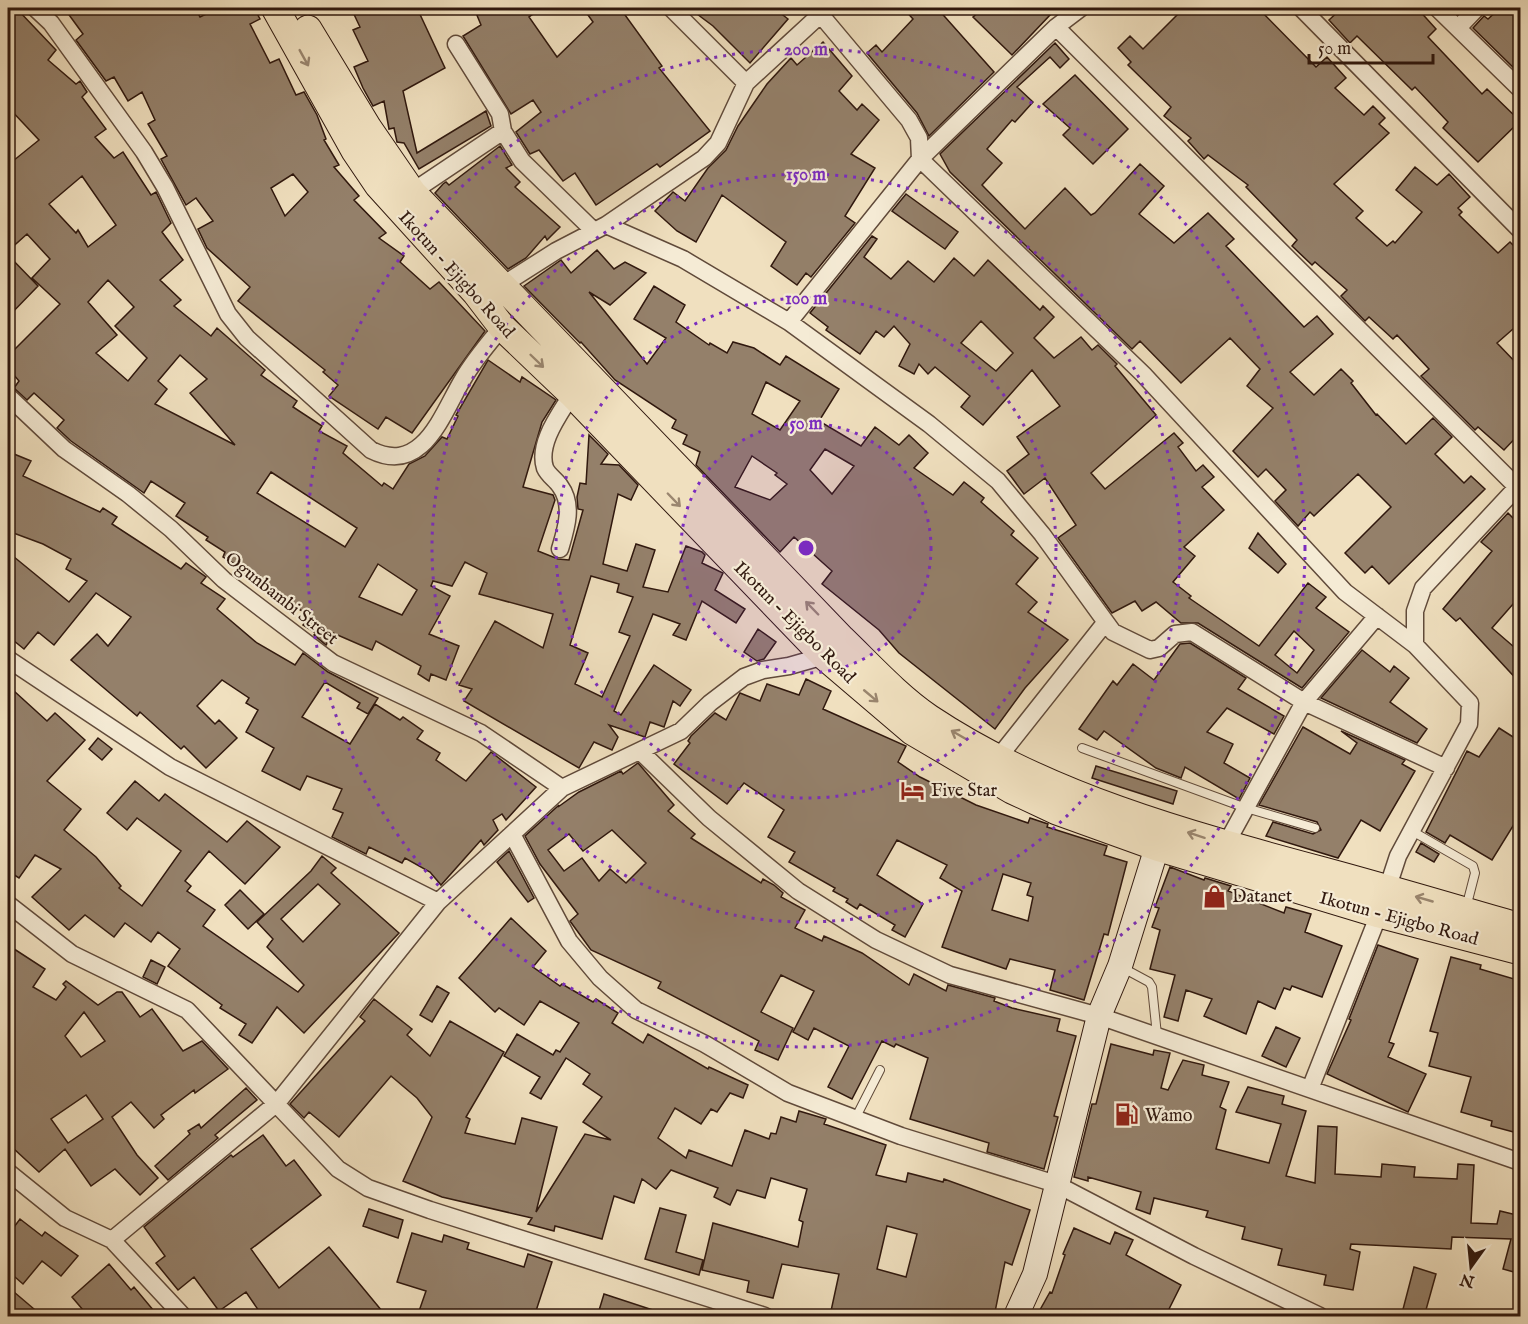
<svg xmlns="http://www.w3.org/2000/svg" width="1528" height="1324" font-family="'IM FELL English',serif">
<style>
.building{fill:#94806a;stroke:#30180e;stroke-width:1.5;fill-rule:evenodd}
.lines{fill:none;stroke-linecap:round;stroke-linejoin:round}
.lane-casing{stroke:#604a3a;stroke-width:10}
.street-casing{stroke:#604a3a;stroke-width:19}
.secondary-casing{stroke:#30180e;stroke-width:26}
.primary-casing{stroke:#30180e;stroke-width:29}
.lane{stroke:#f5ebd5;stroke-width:8}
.street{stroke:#f5ebd5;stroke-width:16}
.secondary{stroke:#f5ebd5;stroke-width:24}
.primary{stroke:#f0e0bf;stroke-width:27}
.oneway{stroke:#9a866f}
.ring{fill:none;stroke:#7b2cbf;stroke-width:3;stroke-dasharray:3 6}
.labels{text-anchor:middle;stroke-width:4.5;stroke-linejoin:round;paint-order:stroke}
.street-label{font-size:18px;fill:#30180e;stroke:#f5ebd5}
.poi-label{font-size:18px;fill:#30180e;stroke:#f5ebd5;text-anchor:start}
.centre{fill:#7b2cbf;stroke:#f5ebd5;stroke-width:3}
.ring-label{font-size:18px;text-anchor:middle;font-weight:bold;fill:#7b2cbf;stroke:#f5ebd5;stroke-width:4.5;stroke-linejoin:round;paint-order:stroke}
</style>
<rect width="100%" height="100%" fill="#f0e0bf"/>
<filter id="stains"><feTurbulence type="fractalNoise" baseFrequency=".00333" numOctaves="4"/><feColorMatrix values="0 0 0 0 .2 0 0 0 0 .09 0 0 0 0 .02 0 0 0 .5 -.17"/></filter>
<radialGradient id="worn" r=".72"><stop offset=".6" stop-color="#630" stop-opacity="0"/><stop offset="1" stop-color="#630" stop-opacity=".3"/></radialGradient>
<path class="building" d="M8,8H16L56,50L48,60L76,84L80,81L87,92L82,97L106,129L95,137L114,158L123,152L151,195L156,192L171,223L162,232L183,260L160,280L181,300L174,306L211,336L217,328L265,370L261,375L297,401L293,407L322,426L319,431L347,446L343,453L382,486L384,483L393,489L409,464L425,456L442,437L447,439L458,416L456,415L488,360L520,382L522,377L556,400L542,422L523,487L553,495L555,500L538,551L558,559L569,560L583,510L578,509L577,497L580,483L586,484L589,435L608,454L601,464L619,465L638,485L631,500L618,494L603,564L627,571L636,544L655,550L643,587L668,592L686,546L702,552L705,555L702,563L723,573L715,590L745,609L736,623L702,601L686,640L673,635L680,624L653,614L614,711L621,715L654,665L691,690L680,706L673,701L664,727L650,722L645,737L609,725L618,737L612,750L594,742L579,768L464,701L472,689L459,685L495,621L543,648L553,614L479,594L487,573L465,562L452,586L433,581L431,586L450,596L429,634L459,646L446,680L431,674L429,681L418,674L421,666L376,641L372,650L333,633L326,645L314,635L316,633L303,625L309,615L280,598L268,584L265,588L244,574L246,571L223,557L225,552L206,540L208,537L176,516L185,503L151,481L144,493L71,441L57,428L64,420L34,393L27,400L14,388L19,381L8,368V356L60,304L32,278L50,259L27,234L8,251V184L13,179L8,172V165L39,140L8,107ZM82,176L116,225L88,247L78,230L76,233L49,204ZM108,280L134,307L115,326L147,358L128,381L96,353L117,335L88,302ZM180,355L207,379L190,393L235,445L155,404L167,389L158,381ZM271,472L357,528L345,547L257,493ZM378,564L417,590L402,615L359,597ZM591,576L619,584L617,592L633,597L619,632L630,636L602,697L575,684L588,653L570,645Z
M64,8H195L200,17L219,8H254L260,19L250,24L270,63L279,59L296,95L304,92L317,115L326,139L324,140L339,165L334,167L359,196L354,200L386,233L379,238L404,256L400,262L430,289L439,282L485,331L412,433L386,417L378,429L329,396L338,385L323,372L325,370L238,301L250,287L207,248L198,229L213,221L196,198L186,205L161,159L167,156L148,124L155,120L142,92L128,101L114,77L106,81L76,40L83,34ZM293,174L308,192L285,216L271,188Z
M351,8H417L445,68L403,91L417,153L486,111L491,126L419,169L404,143L397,142L394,128L389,129L384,101L373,106L363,88L354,67L368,61L353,30L360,27Z
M474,8H542L529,17L557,57L593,22L583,8H620L662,66L659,68L710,131L660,167L657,164L596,205L575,173L563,181L539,150L530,154L516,132L541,112L533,100L511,114L463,36L481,25Z
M689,8H774L788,19L750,63L713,26Z
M903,8H937L994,72L929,136L917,113L867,53L876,45L882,52L913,19Z
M984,8H1042L1050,15L1012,55L973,17Z
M1171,8H1258L1316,67L1327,57L1346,78L1335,88L1364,115L1373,106L1385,118L1379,124L1389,133L1334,184L1363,211L1356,218L1387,246L1393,241L1395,243L1422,212L1396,190L1415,167L1437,185L1449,174L1470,197L1458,208L1462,212L1459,215L1498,253L1510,242L1521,253V322L1497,343L1521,368V432L1504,450L1478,427L1475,430L1421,376L1429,369L1397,335L1393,339L1369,317L1365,321L1341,296L1347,290L1315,262L1312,265L1292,246L1297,240L1246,187L1248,185L1208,155L1204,159L1188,141L1191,138L1164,116L1171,107L1128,65L1131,62L1118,48L1130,36L1143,49L1178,14Z
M1342,8H1417L1436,29L1428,37L1482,94L1487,89L1520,121L1478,162L1443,128L1448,122L1415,87L1412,90L1357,36L1350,43L1329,20Z
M1500,8H1521V75L1473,28L1484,16L1488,19Z
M823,42L852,76L839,91L857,110L862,104L879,120L851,154L875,168L845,216L855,223L811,277L806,273L797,285L771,266L786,242L722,195L696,242L677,231L655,211L673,192L685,201L708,168L726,150L738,126L767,84L791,58L797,65Z
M1055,43L1069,59L1060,68L1050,57L1017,87L1033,102L1015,122L1012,120L987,149L1002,163L982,185L1025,229L1065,188L1091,215L1095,213L1140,164L1164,186L1139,214L1174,243L1208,213L1234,239L1226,246L1304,327L1317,316L1333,334L1290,372L1314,395L1341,369L1353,381L1351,383L1376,415L1377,414L1406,444L1433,418L1452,437L1435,454L1464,483L1471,476L1485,489L1389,584L1372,566L1365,573L1345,553L1391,507L1358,474L1314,516L1310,512L1298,526L1275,501L1286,490L1266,469L1258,477L1233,451L1273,408L1247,386L1260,369L1230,338L1181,383L1140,341L1132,349L950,172L940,154Z
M1075,75L1128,129L1093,164L1063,135L1070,128L1043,104Z
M500,146L512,165L506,168L520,182L515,187L560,227L547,240L545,236L526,258L508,269L435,193L443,184L446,182L449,185Z
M906,194L958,232L945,249L892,211Z
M872,236L877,239L864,257L891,279L908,261L934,282L954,258L974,276L988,260L1040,310L1043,306L1054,317L1034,338L1054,358L1081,337L1092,350L1098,345L1117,364L1115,366L1156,415L1091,473L1105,489L1174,433L1183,443L1178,447L1196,471L1203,465L1214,477L1202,487L1224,510L1184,547L1195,556L1173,582L1191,596L1189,598L1259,646L1308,583L1326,597L1316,608L1349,632L1302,688L1198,623H1181L1156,602L1142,611L1135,601L1112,613L1058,538L1076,525L1045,478L1024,494L1007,471L1029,454L1017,437L1060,406L1032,370L983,425L961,407L970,396L935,367L928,374L919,364L914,374L899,366L910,344L894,326L884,337L876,331L860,354L826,330L828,327L810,313ZM981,321L1013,353L996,371L961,343ZM1294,631L1314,650L1297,673L1275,655Z
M597,250L614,269L625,262L646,273L610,305L589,292L647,364L666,338L634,319L654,286L685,305L676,322L709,345L710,343L727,353L733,342L754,348L780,365L786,356L839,389L819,421L861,446L875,427L899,445L909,435L928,453L914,468L953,495L964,482L984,498L981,502L1014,531L1011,535L1038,558L1016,584L1037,602L1028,612L1068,640L1025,688L995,729L899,653L879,630L822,584L832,571L794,537L780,552L696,465L700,452L683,444L687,435L672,428L676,420L615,380L581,342L580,343L524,286L561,260L571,273ZM766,382L800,401L780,430L752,414ZM825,449L854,466L832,494L810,470ZM752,456L777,473L775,475L787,484L770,500L735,487Z
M8,255L38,286L8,317Z
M14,454L31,461L23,476L100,512L103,508L117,517L112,524L181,569L186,563L206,577L201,583L225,599L217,609L257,643L295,665L303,653L328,672L378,698L368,714L357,708L360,703L325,682L302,717L350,744L375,704L400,720L403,717L423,731L417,739L440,753L436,760L466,781L491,752L536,787L506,820L502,814L493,820L498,830L484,845L481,840L441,885L430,872L405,858L402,863L369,847L366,854L332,837L343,813L333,809L342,789L307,776L300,790L262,771L274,748L246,732L258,710L246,703L249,698L222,680L197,706L215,724L219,720L237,738L206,768L184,746L181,749L140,712L137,716L71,660L97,634L108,646L131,617L96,593L54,645L38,632L24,649L8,636V552L69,602L87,581L66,569L71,559L43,544L8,531V466Z
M1508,513L1521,526V595L1492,628L1521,653V684L1460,618L1456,621L1443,609L1492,551L1481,542Z
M1258,533L1286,564L1278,573L1249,548Z
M758,629L776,642L764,659L757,661L744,652Z
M1190,643L1246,678L1238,689L1284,716L1274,734L1227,708L1207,732L1233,744L1224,763L1250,778L1239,799L1185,767L1181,778L1156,768L1104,731L1097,740L1079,729L1113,681L1117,685L1133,664L1154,680L1180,644Z
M1362,650L1390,672L1394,666L1409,678L1390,702L1427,729L1417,743L1321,698Z
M806,679L831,691L823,709L906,746L898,762L920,777L976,805L1028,823L1030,818L1048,824L1047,827L1107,846L1104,855L1127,862L1108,935L1104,934L1084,1000L1050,990L1055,970L1010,959L1006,969L942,947L962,891L940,878L947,865L897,840L877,875L923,904L905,937L892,930L895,925L860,904L857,909L846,902L848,899L833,891L835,888L789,862L795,852L768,837L784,810L744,783L727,804L674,764L690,743L688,741L691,736L715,713L726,720L740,693L760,701L767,684L799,695ZM1003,874L1031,883L1027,895L1033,897L1028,921L992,910Z
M14,691L47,721L55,713L85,740L47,781L81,809L64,830L96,857L121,886L119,888L142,906L181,851L137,818L127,830L107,813L135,781L159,801L165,794L227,842L247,821L280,847L245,884L209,851L185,881L191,886L187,891L215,910L203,926L298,992L304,985L267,947L273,939L257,922L311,871L322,856L336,868L331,873L399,933L304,1033L277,1007L252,1043L239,1035L246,1024L220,1008L222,1005L168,966L180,949L158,932L151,942L125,923L114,937L85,915L69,930L32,897L61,869L35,855L19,878L8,871V698ZM318,884L340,904L303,942L281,919Z
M1303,727L1350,754L1357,743L1341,731L1405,760L1402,764L1415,771L1380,831L1361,820L1338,858L1266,836L1273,822L1313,834L1321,830L1317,822L1259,805Z
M1499,728L1521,742V813L1492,860L1450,835L1445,843L1426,832L1467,751L1479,757Z
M98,738L112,749L102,760L89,749Z
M638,763L674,805L668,811L695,834L691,838L761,883L763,879L774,885L783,893L781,897L805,910L795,928L822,941L824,936L862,953L909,985L914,974L946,991L948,985L995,998L994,1001L1012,1008L1060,1019L1057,1031L1076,1036L1054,1116L1058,1117L1044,1169L987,1152L989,1143L910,1119L928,1058L896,1044L894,1047L882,1041L852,1099L828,1087L849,1046L814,1028L808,1040L793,1032L814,991L781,975L761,1012L793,1028L778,1060L755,1050L759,1041L658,988L661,982L591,950L570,921L578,914L540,864L525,836L559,805L558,807L579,792L621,771L623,774ZM612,830L646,863L626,883L610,869L599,881L582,858L564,871L548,850L569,834L583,851Z
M1096,766L1177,791L1173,804L1092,778Z
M1421,843L1439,854L1434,862L1416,852Z
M509,851L534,898L528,902L497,862Z
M1170,867L1204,880L1205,878L1231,886L1228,891L1284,913L1286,907L1311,914L1305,932L1342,946L1322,997L1292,986L1290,990L1284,988L1275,1009L1258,1001L1246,1034L1204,1016L1212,999L1186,990L1178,1021L1164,1017L1175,975L1150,969L1160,930L1152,927L1159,908L1155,907Z
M240,890L264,914L248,929L225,905Z
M511,918L546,951L533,967L560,986L562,984L593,1002L596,999L618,1013L612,1023L643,1043L648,1034L708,1069L709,1067L748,1085L743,1098L730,1093L717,1112L711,1109L701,1124L675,1108L658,1138L686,1158L689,1150L732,1166L745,1130L769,1139L771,1133L776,1134L781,1117L796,1122L799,1111L826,1119L824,1124L886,1145L876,1175L906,1182L908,1173L943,1182L944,1179L1030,1210L1012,1265L1005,1262L994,1317H855L831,1311L839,1274L782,1264L773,1298L747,1292L749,1281L702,1270L713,1223L798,1247L803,1222L799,1220L807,1189L771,1178L765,1198L737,1190L730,1205L714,1197L718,1188L671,1170L656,1189L642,1179L634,1203L614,1196L602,1239L555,1226L554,1231L528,1224L532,1218L442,1197L403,1181L432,1117L417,1098L391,1076L339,1137L309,1112L304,1118L290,1104L365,1021L360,1017L374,999L412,1029L407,1035L430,1056L450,1021L504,1052L466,1117L470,1119L465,1133L515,1144L522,1118L557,1127L536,1212L585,1134L611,1140L583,1122L602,1097L583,1084L590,1074L566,1058L541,1099L530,1093L540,1077L504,1056L517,1034L553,1055L556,1050L560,1052L579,1023L540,1001L524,1025L499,1008L495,1012L459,978ZM887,1226L917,1234L906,1277L877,1269Z
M8,945L45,969L33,987L56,1000L66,987L63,984L66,981L98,1005L117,992H122L140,1017L152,1009L183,1051L202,1041L228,1069L195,1093L194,1090L161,1115L164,1119L154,1128L131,1102L112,1117L137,1155L158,1178L140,1195L115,1169L91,1186L65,1149L39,1172L14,1149L8,1153ZM84,1012L105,1041L81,1057L65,1036ZM86,1095L103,1119L68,1143L51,1119Z
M1378,945L1418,959L1389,1042L1394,1044L1388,1057L1426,1074L1408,1112L1327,1074L1351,1020L1349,1019Z
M1451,957L1481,965L1480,969L1521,981V1134L1491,1126L1492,1121L1461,1112L1471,1077L1429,1066L1438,1033L1430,1031Z
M151,960L165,967L157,984L143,977Z
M437,986L449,993L432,1022L420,1015Z
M1276,1027L1300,1038L1286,1067L1262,1056Z
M1111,1044L1153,1055L1154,1050L1170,1053L1161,1088L1168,1090L1183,1060L1204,1065L1202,1075L1229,1082L1220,1107L1226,1110L1216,1149L1269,1163L1281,1124L1236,1112L1248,1087L1284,1096L1282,1104L1306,1111L1286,1176L1315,1183L1318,1126L1337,1127L1335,1174L1381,1177L1382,1164L1415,1167L1414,1177L1457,1179L1458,1164L1474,1165L1471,1223L1497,1224L1500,1211L1521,1216V1274L1503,1269L1511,1239L1452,1237L1451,1249L1351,1244L1350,1249L1360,1252L1353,1290L1324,1285L1326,1275L1278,1265L1282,1249L1242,1239L1245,1227L1206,1217L1208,1211L1154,1198L1150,1214L1136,1209L1141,1192L1088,1177V1181L1074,1177L1092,1104H1096Z
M246,1088L257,1100L215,1135L218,1138L168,1180L155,1166L190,1134L188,1131L199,1124L201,1128Z
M263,1135L286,1166L294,1160L321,1195L251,1249L279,1288L329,1247L387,1317H263L246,1292L219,1311L194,1277L178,1290L156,1263L165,1256L144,1227L231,1155L233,1157Z
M660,1208L686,1215L676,1252L703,1260L699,1275L645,1259Z
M369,1209L403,1220L398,1238L363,1226Z
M20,1219L42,1236L45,1232L78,1256L61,1276L42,1261L23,1284L8,1271V1235Z
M1074,1228L1110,1244L1115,1232L1133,1240L1126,1255L1181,1285L1165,1317H1036L1050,1292L1052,1293L1065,1255L1063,1254Z
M412,1233L442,1242L444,1235L469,1243L467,1249L524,1267L528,1254L552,1262L534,1317H417L426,1291L397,1282Z
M109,1264L131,1290L134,1287L159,1317H89L72,1297Z
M1414,1267L1436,1274L1424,1317H1401Z
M14,1292L34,1309L27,1317H8V1300Z
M604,1294L662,1313L661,1317H597Z"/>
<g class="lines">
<defs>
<path id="lane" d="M1082,748L1246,808L1315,828
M1412,831L1473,866L1475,873L1466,908
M1123,968L1149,982L1152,987L1157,1035
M855,1119L880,1070"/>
<path id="street" d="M35,8L51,23L144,152L165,187L228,314L247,338L371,450C423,476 442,414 463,379C474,360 488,344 502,327
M671,8L746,83L821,14
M815,8L909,120L919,138L920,159L1143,374L1345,592L1415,645L1470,703L1469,724L1398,856L1379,914L1310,1089
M1301,8L1520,230
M1437,8L1520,89
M1056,27L1518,488
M1458,28L1477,8
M456,44L500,114L503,131
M412,192L503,131L522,161L594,231
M606,225L683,259L789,322L929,424L998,481L1042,534L1113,632L1150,650L1159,648L1175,634L1192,632L1304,702L1446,768
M501,286L556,251L606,225L704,158L718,143L746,83
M789,322L920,159L1056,27L1081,8
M8,396L64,449L128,494L171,529L224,580L333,663L481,733L562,788
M560,549C566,529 574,505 560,486C556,480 548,475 545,468C537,443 560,414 572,394
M1415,645V611L1423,588L1520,484
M8,659L170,767L438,902
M641,752L709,818L798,891L876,940L950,975L1099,1016L1520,1162
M998,758L1105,623
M512,834L569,941L600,978L636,1010L705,1044L788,1093L901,1136L1056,1184L1194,1256L1320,1316
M1226,844L1304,702L1377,616
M8,904L72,954L187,1010L338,1169L368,1188L430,1210L765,1316
M8,1172L65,1218L112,1240L183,1316
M112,1240L277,1103L438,902L562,788L681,731L710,703L744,677L763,670L789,666L824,656L828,652"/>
<path id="secondary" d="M1016,1316L1035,1274L1099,1016L1120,966L1157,847"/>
<path id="primary" d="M275,8L355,151L378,185L476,293L502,327L572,394L824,656L912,731L1012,790L1057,811L1157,847L1379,914L1520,951
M308,29L368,128L412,192L842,639C870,666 897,696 929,718C1046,796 1186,834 1320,870C1387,888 1454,908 1520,927"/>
</defs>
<use href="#lane" class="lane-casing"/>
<use href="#street" class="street-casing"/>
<use href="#secondary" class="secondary-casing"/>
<use href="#primary" class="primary-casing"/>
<use href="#lane" class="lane"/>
<use href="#street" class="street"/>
<use href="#secondary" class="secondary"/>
<use href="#primary" class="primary"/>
</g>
<defs><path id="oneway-shaft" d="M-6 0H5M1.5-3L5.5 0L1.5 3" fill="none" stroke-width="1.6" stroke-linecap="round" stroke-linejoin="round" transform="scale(1.5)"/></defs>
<g class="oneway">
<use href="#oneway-shaft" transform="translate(304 58) rotate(61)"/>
<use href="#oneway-shaft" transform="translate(537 361) rotate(44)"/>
<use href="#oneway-shaft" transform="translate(674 500) rotate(46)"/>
<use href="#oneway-shaft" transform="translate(812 608) rotate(-134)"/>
<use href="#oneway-shaft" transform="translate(871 696) rotate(40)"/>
<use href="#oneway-shaft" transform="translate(959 735) rotate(-150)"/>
<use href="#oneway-shaft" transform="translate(1196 835) rotate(-162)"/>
<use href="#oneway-shaft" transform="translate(1424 899) rotate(-164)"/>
</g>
<circle cx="806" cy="548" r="125" fill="#7b2cbf" fill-opacity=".12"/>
<g class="ring">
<circle cx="806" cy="548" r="125"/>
<circle cx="806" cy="548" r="250"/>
<circle cx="806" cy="548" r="374"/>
<circle cx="806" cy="548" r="499"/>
</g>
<defs>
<symbol id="hotel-bare" viewBox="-9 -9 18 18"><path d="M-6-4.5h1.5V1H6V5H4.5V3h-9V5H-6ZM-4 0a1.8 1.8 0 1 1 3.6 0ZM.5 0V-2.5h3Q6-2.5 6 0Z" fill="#8f2418" stroke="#f5ebd5" stroke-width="2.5" paint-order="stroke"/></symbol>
<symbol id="shop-bare" viewBox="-9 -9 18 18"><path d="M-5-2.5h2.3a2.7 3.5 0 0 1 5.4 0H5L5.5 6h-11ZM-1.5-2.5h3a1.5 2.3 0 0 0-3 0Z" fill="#8f2418" stroke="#f5ebd5" stroke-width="2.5" paint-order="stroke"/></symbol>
<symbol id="fuel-bare" viewBox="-9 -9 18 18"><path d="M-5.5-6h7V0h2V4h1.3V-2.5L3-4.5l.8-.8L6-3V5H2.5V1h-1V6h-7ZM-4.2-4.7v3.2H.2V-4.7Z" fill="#8f2418" stroke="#f5ebd5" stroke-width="2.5" paint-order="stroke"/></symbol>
</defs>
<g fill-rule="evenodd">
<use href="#hotel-bare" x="896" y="774" width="33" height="33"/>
<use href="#shop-bare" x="1198" y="880" width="33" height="33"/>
<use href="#fuel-bare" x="1110" y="1098" width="33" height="33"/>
</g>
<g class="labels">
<g class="street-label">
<text transform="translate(457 274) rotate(48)" y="6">Ikotun - Ejigbo Road</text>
<text transform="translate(282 598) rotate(38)" y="6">Ogunbambi Street</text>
<text transform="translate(795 622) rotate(45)" y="6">Ikotun - Ejigbo Road</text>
<text transform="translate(1399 918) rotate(15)" y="6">Ikotun - Ejigbo Road</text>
</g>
<g class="poi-label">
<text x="931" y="796">Five Star</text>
<text x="1232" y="902">Datanet</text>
<text x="1145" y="1121">Wamo</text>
</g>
</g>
<circle cx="806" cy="548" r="9" class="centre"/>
<g class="ring-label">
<text x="806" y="55">200 m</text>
<text x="806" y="180">150 m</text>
<text x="806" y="304">100 m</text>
<text x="806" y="429">50 m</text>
</g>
<rect width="1528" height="1324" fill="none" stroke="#f0e0bf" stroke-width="30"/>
<rect x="9" y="9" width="1510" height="1306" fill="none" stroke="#30180e" stroke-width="3"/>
<rect x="15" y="15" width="1498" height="1294" fill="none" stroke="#30180e" stroke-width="1.5"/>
<g transform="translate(1471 1267) rotate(195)" stroke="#f5ebd5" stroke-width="4.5" paint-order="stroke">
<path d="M0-4.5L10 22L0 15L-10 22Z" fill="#30180e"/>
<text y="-9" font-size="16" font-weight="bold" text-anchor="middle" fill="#30180e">N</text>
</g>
<path d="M1309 54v9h124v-9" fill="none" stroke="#30180e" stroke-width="3"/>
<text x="1318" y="54" font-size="18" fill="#30180e" stroke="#f5ebd5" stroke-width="4.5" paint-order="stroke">50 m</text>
<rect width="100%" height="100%" filter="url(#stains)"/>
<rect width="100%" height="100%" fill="url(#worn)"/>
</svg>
